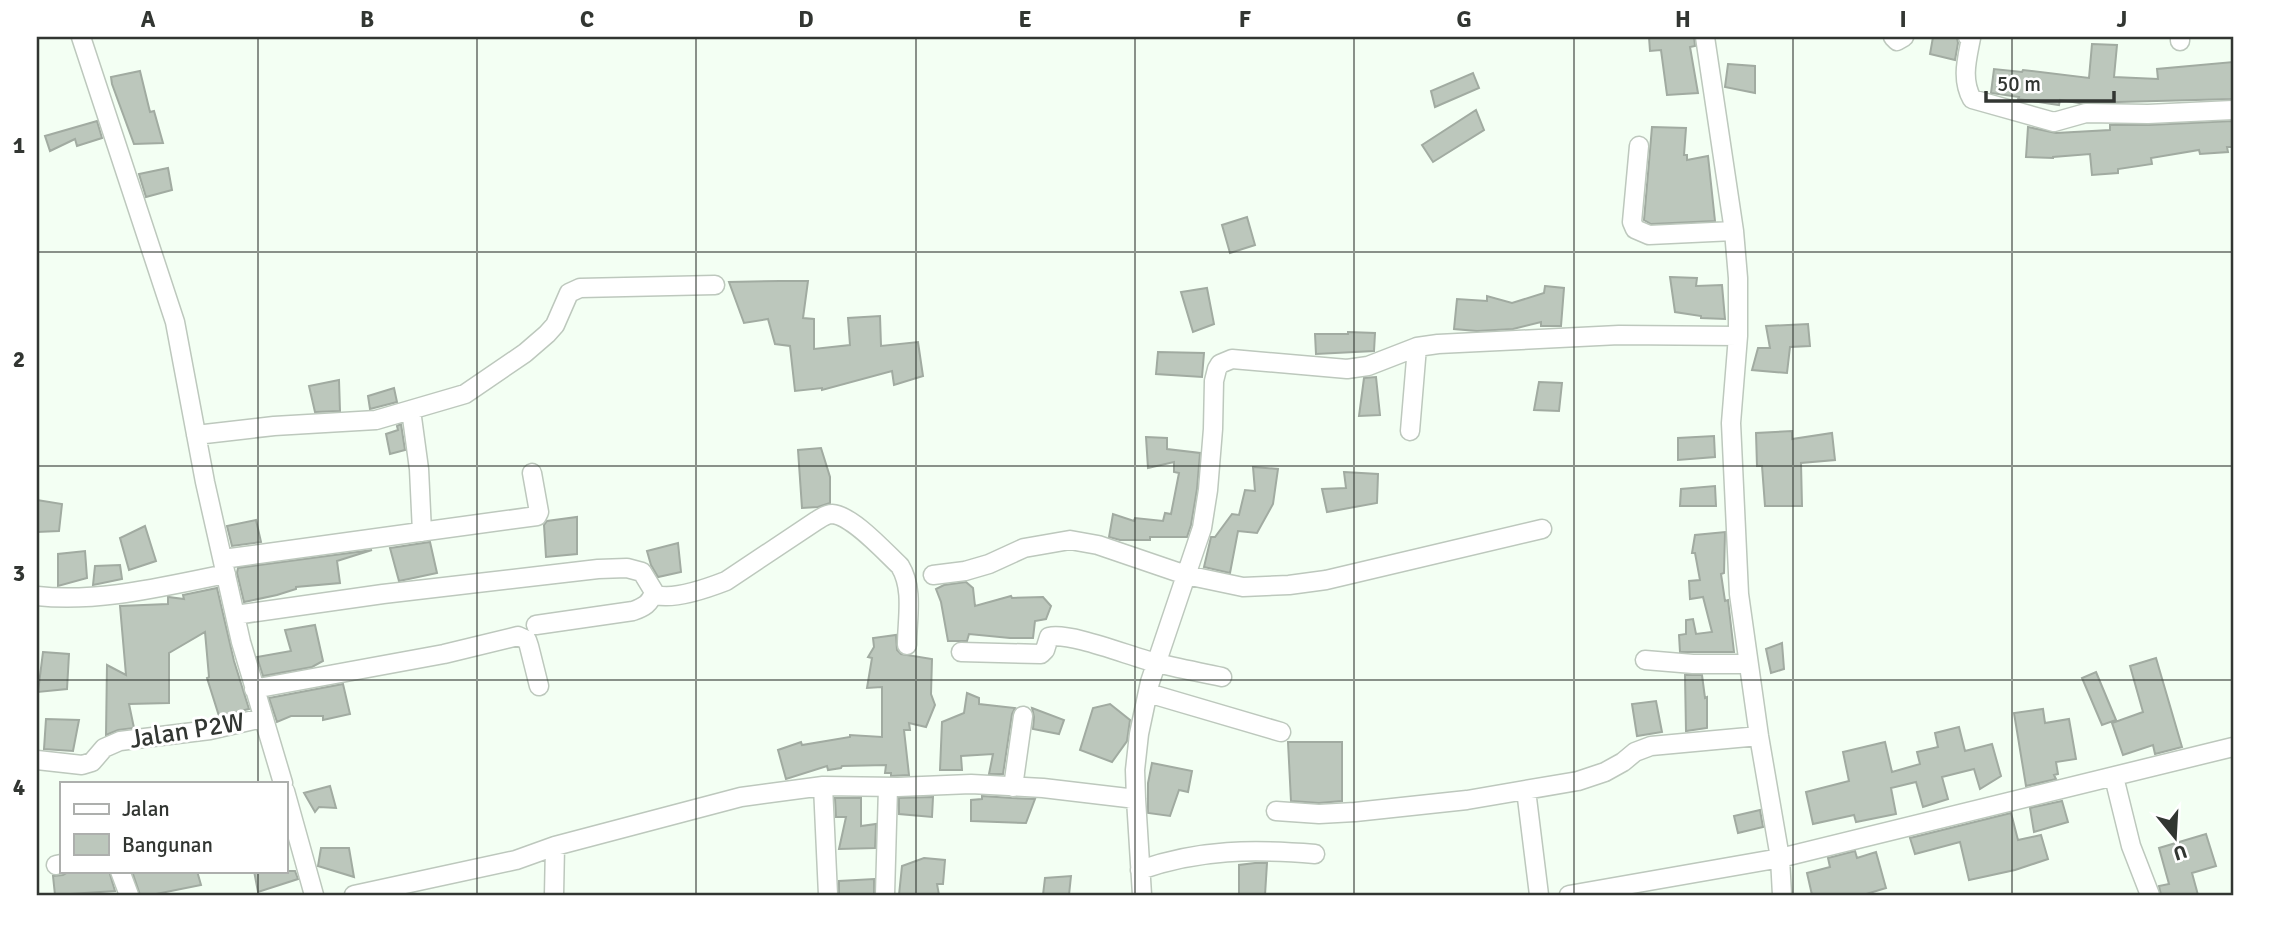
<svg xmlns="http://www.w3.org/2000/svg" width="2270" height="932" font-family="Signika,sans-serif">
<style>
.building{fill:#bcc7bc;stroke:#a1aba1;stroke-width:2}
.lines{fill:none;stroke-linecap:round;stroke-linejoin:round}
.street-casing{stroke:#bdc8bd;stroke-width:21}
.street{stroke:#fff;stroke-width:18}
.grid{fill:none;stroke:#323632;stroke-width:2;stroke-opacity:0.55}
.labels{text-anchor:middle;stroke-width:6;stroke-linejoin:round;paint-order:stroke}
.street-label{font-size:26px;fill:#323632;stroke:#fff}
.neatline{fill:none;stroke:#323632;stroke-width:2.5}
.grid-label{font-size:23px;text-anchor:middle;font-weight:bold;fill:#323632}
</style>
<rect width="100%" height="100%" fill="#f3fff3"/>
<path class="building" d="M1649,37H1694L1695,46L1690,47L1698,93L1667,95L1661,50L1650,51Z
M1933,37L1957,38L1958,43L1955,60L1930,54Z
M2092,44L2117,45L2114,77L2158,79L2157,69L2233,62V99L2079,103L2060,100L2059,105L2018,99L2019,97L1991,93L1994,69L2022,72L2023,70L2089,78Z
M1728,64L1755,66V93L1725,87Z
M140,71L150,112L154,111L163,143L134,144L112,84L111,77Z
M1473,73L1479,88L1435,107L1431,91Z
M1476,110L1484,130L1433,162L1422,145Z
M97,121L102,138L77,146L75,139L50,151L45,136Z
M2233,121V147H2227L2228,152L2200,154L2199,150L2151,158L2152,164L2118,169V173L2092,175L2090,154L2053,157V158L2026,157L2028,127L2056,133L2110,130V125H2149Z
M1652,127L1686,128L1684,155H1687V160L1708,156L1715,221L1651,224L1644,220Z
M168,168L172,190L146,197L139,174Z
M1247,217L1255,245L1230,253L1222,225Z
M1670,277L1697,278L1696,286L1722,285L1725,319L1701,318V316L1675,312Z
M780,281H808L803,318L814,319V349L850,345L848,318L880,316L881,346L918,342L923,376L894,385L892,371L822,390V388L795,391L790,346L775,344L768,319L744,323L729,282Z
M1545,286L1564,288L1561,326H1541V322L1513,329L1477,331L1454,329L1457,299L1487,301V296L1512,303L1544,293Z
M1207,288L1214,324L1193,332L1181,292Z
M1808,324L1810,346L1790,347L1787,373L1752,370L1758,348H1770L1766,326Z
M1348,332L1375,333L1374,351L1316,354L1315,334H1348Z
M1158,352L1204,353L1202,377L1156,374Z
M1376,377L1380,415L1359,416L1364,378Z
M339,380L340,411L315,412L309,386Z
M1539,382L1562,383L1559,411L1534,410Z
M394,388L397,402L370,409L368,396Z
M401,424L405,450L390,454L386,434L398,430L397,426Z
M1792,431V439L1832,433L1835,460L1801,463L1802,506H1765L1762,466H1757L1756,433Z
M1714,436L1715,457L1678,460V438Z
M1146,437L1167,438V449L1200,453L1197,489L1191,525L1187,537H1150V540H1120L1109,537L1113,514L1134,521L1135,518L1163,521L1165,513L1171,514L1179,473L1174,472V462L1148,468Z
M821,448L830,477V503L818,507L802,508L798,450Z
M1253,467L1278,469L1273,504L1257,533L1238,531L1230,573L1204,567L1211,537H1215L1232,514L1239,515L1245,490L1255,491Z
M1344,472L1378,474L1377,503L1327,512L1322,489L1346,488Z
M1715,486L1716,506H1680L1681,489Z
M37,500L62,504L59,531L37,532Z
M577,517V554L546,557L544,525L547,521Z
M256,520L261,542L232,546L227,526Z
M145,526L156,561L129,570L120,538Z
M1725,532L1724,573L1721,574L1725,601L1728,600L1734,652H1680L1679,635L1686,634V620L1693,619L1696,634L1712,632L1703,597L1690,599L1689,581L1700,580L1695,553H1692L1695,535Z
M430,542L437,573L399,581L390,548Z
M678,543L681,572L658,577L651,565L647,551Z
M372,550L337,561L340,583L296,587V589L277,595L244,602L237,573L238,568Z
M85,551L87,578L58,586V554Z
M120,565L122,579L93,585L95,566Z
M966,582L973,588L975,606L1011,596L1012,598L1043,597L1051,606L1046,619L1035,621L1033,638H1010L969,634L967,641H948L941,602L936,589L944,585Z
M217,588L234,661L249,709L219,716L207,678L209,677L205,632L169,653V703L129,704L134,728L118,730L106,735L107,665L126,675L120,606L168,604V597L184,599L183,595Z
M315,625L323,661L312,667L263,676L257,657L291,651L285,630Z
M896,635L897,650L901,654L932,659L931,694L935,705L926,727L909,723L910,730H904L909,775L891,776V773H885L886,765L842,766L841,768L828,770L827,766L786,779L778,750L801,742L802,745L850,737V735L882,737V687L867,688L872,658L868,657L874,647L873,638Z
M1782,643L1784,669L1771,673L1766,649Z
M43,652L69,654L67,689L38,692Z
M2156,658L2182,747L2155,754L2153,745L2123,755L2112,723L2143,712L2130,666Z
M2096,672L2116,720L2102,725L2082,678Z
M1685,675H1702L1705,698L1707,697V728L1686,731Z
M343,684L350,714L323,720V716H291L277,722L269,698Z
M967,693L979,698V704L1015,708L1012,714L1003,774H989L993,754L961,756L962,770H940L942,722L964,713Z
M1656,701L1662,732L1637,736L1632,704Z
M1110,704L1130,720L1127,741L1112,762L1080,750L1093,708Z
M1032,708L1064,720L1059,734L1033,729L1034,717Z
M2043,709L2045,723L2069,719L2076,759L2056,762L2058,774L2054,775L2056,779L2026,786L2014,713Z
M46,719L79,720L73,751L44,749Z
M1959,727L1965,751L1992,744L2001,776L1980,789L1974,769L1942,777L1948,799L1923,807L1916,782L1891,788L1896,814L1856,822L1854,815L1813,824L1806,792L1849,781L1843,752L1885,742L1892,772L1920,764L1917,752L1938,747L1935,733Z
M1288,742H1342V801L1319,803L1291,801Z
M1152,763L1192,771L1188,792L1179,790L1170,816L1148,813V783Z
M330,786L336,808L319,807L315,812L304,793Z
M982,796L1012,798L1035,799L1026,823L971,821V800L982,799Z
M933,797L932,817L899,814V798Z
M835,798H861V826L876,824L875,848L839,849L846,817H836Z
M2062,801L2068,822L2034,832L2030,808Z
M1760,810L1763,827L1738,833L1734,816Z
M2011,813L2018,840L2041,835L2048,859L2015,870L1969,880L1960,842L1915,854L1910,838Z
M2206,834L2216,866L2192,873L2198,895H2161L2159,886L2169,884L2159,848Z
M321,848H349L354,877L318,866Z
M1855,851L1857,858L1876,852L1886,888L1863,895H1812L1807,873L1830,867L1828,858Z
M924,858L945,860L943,884H937L939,895H899L902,866Z
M1255,863H1267L1265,895H1239V865Z
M70,871H109L115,891L55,895L53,876L63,875Z
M132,871H197L201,885L151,895H140Z
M254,871H295L298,879L258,892Z
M1071,876L1069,895H1043L1045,878Z
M874,879V895H839V881Z"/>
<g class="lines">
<defs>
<path id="street" d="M81,37L175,322L205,482L241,642L283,783
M1705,37L1734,231L1738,278V336L1731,423L1739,594L1759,736L1780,858L1782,895
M1893,37L1897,41L1904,37
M1968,37L1971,38C1967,59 1961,79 1972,99L2054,122L2086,113L2148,114L2233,110
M2180,37V41
M1639,146L1632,222L1635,229L1649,235L1734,231
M411,410L419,469L422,532
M1410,431L1417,347
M196,435L274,426L376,420L465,394L525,353L547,334L555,325L569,293L580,288L715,285
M223,559L537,516L539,512L532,473
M933,575L965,571L989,564L1024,548L1070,540L1098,545L1186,575L1243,587L1289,585L1326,580L1542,529
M37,596C99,603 165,586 226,574
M235,615L383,594L598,569L627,568L642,572L656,595C675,600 708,588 726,581L816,521C821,518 826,514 832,514C852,515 885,552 900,566C914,589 907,619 907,645
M536,625L633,611C644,607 650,604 654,592
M961,652L1041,654L1045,650L1049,637C1070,632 1129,656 1153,662C1176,668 1199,672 1222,677
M1645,660L1693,664H1748
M254,689L444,654L518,636L527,640L529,646L539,686
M1148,693L1281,732
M37,760L82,765L92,762L104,748L120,741L210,730L263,718
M2114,777L2131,846L2150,895
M823,786L828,895
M1013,787L1023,716
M1526,790L1539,895
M285,791L314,895
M1276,811L1319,814L1355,812L1467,800L1578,781L1605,772L1623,762L1635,752L1651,746L1759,736
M56,865L61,864
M1140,870C1200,849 1254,849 1315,854
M120,871L129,895
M354,895L516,860L555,846L741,797L823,786L898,787L971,784L1043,788L1136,799
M554,895L555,846
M885,895L888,787
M1142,895L1136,799L1135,770L1139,734L1150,682L1202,528L1208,490L1213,429L1214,381L1217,369L1220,364L1232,359L1347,369L1368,366L1417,347L1438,344L1619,335L1738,336
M1569,895L1780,858L2233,747"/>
</defs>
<use href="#street" class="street-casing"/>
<use href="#street" class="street"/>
</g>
<path class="grid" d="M258,37V783M477,37V895M696,37V895M916,37V895M1135,37V895M1354,37V895M1574,37V895M1793,37V895M2012,37V895M37,252H2233M37,466H2233M37,680H2233M258,871V895"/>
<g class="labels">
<g class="street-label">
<text transform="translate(187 730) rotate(-9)" y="9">Jalan P2W</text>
</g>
</g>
<rect width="2270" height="932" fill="none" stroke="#ffffff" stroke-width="77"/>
<rect x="60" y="782" width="228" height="91" fill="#ffffff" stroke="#adafad" stroke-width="2"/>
<rect x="74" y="804" width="35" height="10" fill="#ffffff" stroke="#adafad" stroke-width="2"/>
<text x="122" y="816" font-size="21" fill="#323632">Jalan</text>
<rect x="74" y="834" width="35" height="21" fill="#bcc7bc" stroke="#adafad" stroke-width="2"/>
<text x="122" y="852" font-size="21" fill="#323632">Bangunan</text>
<g transform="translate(2175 837) rotate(162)" stroke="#ffffff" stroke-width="5" paint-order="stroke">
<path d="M0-5L12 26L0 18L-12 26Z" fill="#323632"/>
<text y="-10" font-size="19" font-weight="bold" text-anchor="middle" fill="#323632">U</text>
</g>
<path d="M1986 91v10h128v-10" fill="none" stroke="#323632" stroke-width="3.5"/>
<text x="1997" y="91" font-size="21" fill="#323632" stroke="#ffffff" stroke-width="5" paint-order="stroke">50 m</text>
<rect x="38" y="38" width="2194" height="856" class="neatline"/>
<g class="grid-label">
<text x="148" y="27">A</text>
<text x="367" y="27">B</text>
<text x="587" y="27">C</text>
<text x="806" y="27">D</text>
<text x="1025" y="27">E</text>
<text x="1245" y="27">F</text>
<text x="1464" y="27">G</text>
<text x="1683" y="27">H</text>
<text x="1903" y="27">I</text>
<text x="2122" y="27">J</text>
<text x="19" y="153">1</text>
<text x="19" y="367">2</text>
<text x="19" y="581">3</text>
<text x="19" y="795">4</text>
</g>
</svg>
